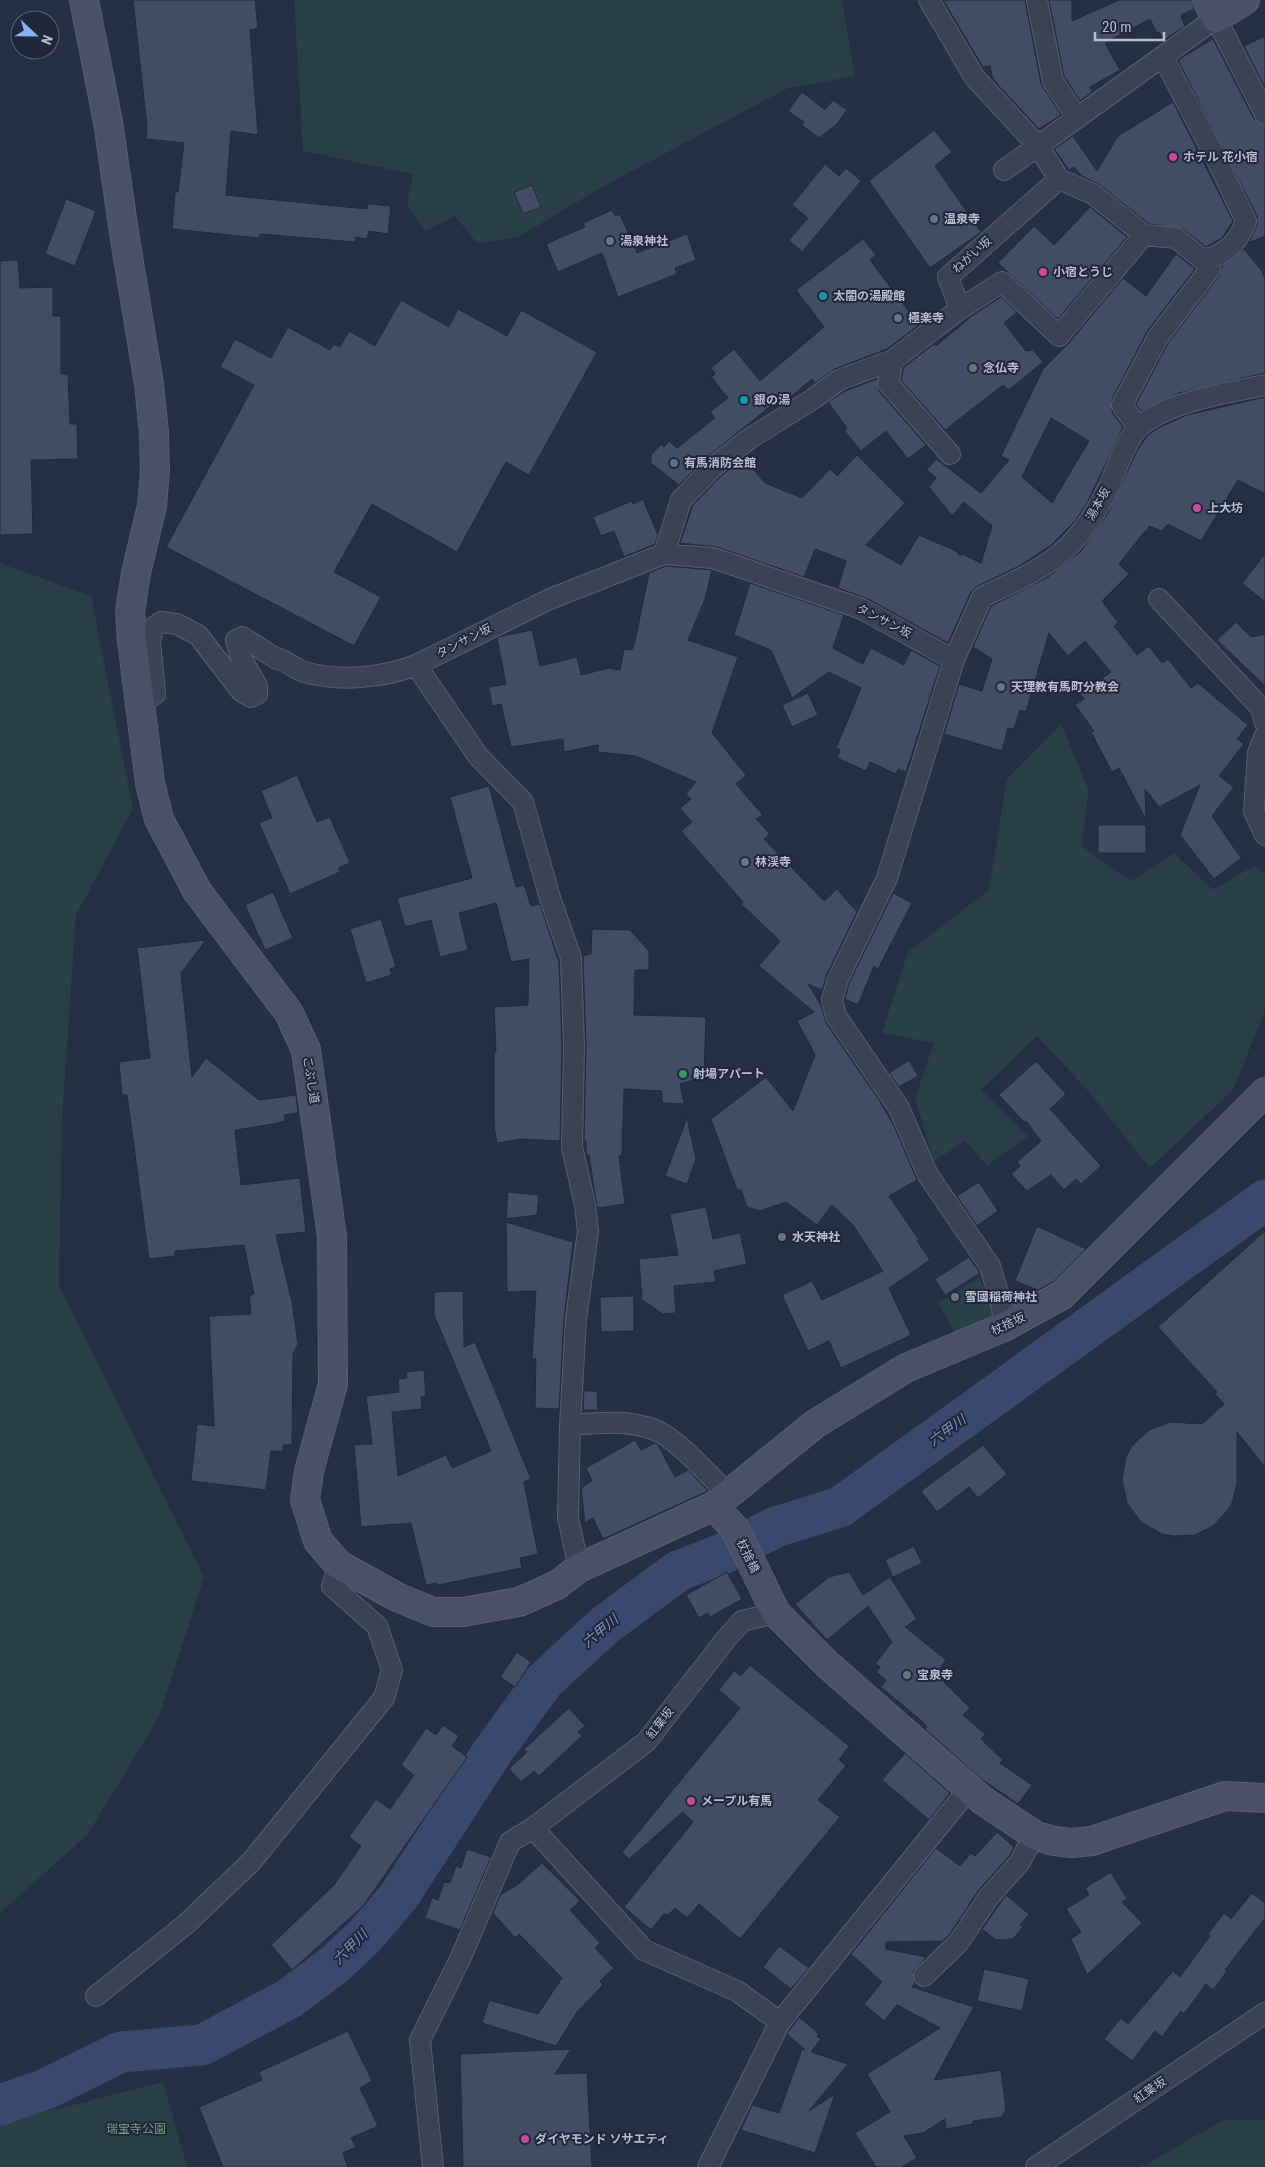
<svg xmlns="http://www.w3.org/2000/svg" width="1265" height="2167" font-family="'Roboto Condensed','Noto Sans JP',sans-serif">
<style>
.green{fill:#284046}
.lines{fill:none;stroke-linecap:round;stroke-linejoin:round}
.river{stroke:#39496d;stroke-width:41}
.building{fill:#424d65;stroke:#212a3c;fill-rule:evenodd}
.street-casing{stroke:#565e6f;stroke-width:22}
.secondary-casing{stroke:#565e6f;stroke-width:30}
.street{stroke:#3a4354;stroke-width:20}
.secondary{stroke:#485168;stroke-width:28}
.hotel-dot{fill:#d1479c;stroke:#1f273a;stroke-width:2}
.worship-dot{fill:#6b7280;stroke:#1f273a;stroke-width:2}
.culture-dot{fill:#0f9aa8;stroke:#1f273a;stroke-width:2}
.service-dot{fill:#5c6f8a;stroke:#1f273a;stroke-width:2}
.leisure-dot{fill:#2e9e5b;stroke:#1f273a;stroke-width:2}
.labels{text-anchor:middle;stroke-width:4;stroke-linejoin:round;paint-order:stroke}
.poi-label{font-size:12px;font-weight:bold;fill:#b8bece;stroke:#1f273a;text-anchor:start}
.street-label{font-size:12px;fill:#b8bece;stroke:#1f273a}
.park-label{font-size:12px;fill:#6ea07e;stroke:#1f273a}
.water-label{font-size:14px;font-style:italic;fill:#7e90b6;stroke:#1f273a}
</style>
<rect width="100%" height="100%" fill="#263045"/>
<path class="green" d="M294,0H842L855,76L788,88L604,186L518,237L477,243L455,216L425,231L407,205L413,174L303,151Z
M0,563L91,596L133,809L76,915L62,1118L59,1286L204,1577L159,1717L87,1835L0,1913Z
M1061,724L1089,791L1081,846L1131,881L1174,853L1213,890L1255,865L1265,875V1010L1233,1090L1150,1168L1089,1092L1037,1036L981,1090L1028,1136L987,1166L965,1141L934,1161L915,1098L934,1043L882,1033L908,952L989,890L1007,779Z
M979,1278L995,1307L992,1315L974,1326L972,1323L956,1334L938,1303Z
M163,2082L187,2167H0V2121L66,2107Z
M1223,2120H1265V2167H1141Z"/>
<g class="lines">
<path class="river" d="M0,2105L46,2089L121,2052L202,2045L290,1998L334,1965L365,1936L399,1896L493,1751L544,1681L605,1625L678,1571L722,1554L776,1527L840,1507L1265,1200"/>
</g>
<path class="building" d="M133,0H255L258,28L250,30L258,135L231,131L226,195L367,209L368,204L391,206L388,234L369,231L367,239L356,237L355,242L260,234L259,238L172,229L175,192H178L184,143L146,139L147,126Z
M943,0H1025L1041,84L1061,115L1039,129L998,85L992,76L990,66L983,67Z
M1049,0H1072V21L1119,0H1192L1194,9L1181,15L1185,26L1164,40L1159,32L1157,33L1150,19L1105,43L1120,70L1090,87L1092,92L1080,101L1064,76Z
M1265,36V88L1244,46Z
M1213,39L1254,119L1265,126V236L1249,243L1257,225V216L1178,60Z
M802,92L825,110L833,100L847,110L837,124L819,138L802,125L804,122L788,111Z
M1173,102L1233,221L1222,238L1206,247L1183,229L1149,224L1100,185L1082,176L1074,167L1069,170L1054,149L1073,136L1097,171L1118,136Z
M934,130L952,152L935,166L981,232L930,268L869,181Z
M825,164L839,176L846,168L861,181L802,252L789,240L808,218L792,205Z
M532,185L541,207L523,214L514,192Z
M66,199L96,211L75,266L45,254Z
M1090,207L1127,237L1058,319L998,263L1034,226L1054,245Z
M612,210L615,216L620,214L637,253L687,234L696,260L675,268L677,274L618,297L602,253L558,272L546,244L585,227L583,223Z
M863,239L876,255L870,260L919,325L887,349L835,369L815,383L812,379L782,404L778,400L705,459L679,485L651,463V455L661,444L664,447L669,441L677,448L715,418L710,412L728,398L711,377L715,374L711,368L734,349L760,381L824,327L796,290Z
M1244,249L1262,271L1265,279V373L1179,393L1141,411L1136,404L1168,343L1219,276L1222,266Z
M1176,254L1195,269L1148,330L1112,399V412L1123,427L1087,503L1075,521L1050,546L1019,566L976,587L971,592L948,643L868,599L838,588L846,561L815,549L804,577L717,547L680,543L693,505L720,477L743,458L765,483L802,498L830,469L837,476L857,455L905,503L866,545L901,565L919,535L956,551L960,556L962,554L981,563L992,526L964,502L952,516L929,487L936,478L927,470L936,459L981,493L1009,460L1001,456L1043,369L1068,344L1123,278L1146,296ZM1051,418L1089,441L1052,503L1022,477Z
M18,260L20,288L53,287V316H61V374H68L70,424H77L78,459L31,460L33,534L0,535V261Z
M1001,297L1017,312L1004,323L1026,351L1033,350L1043,362L1009,390L1003,385L945,430L901,380L904,367L934,344L936,346L973,315Z
M401,300L449,327L458,309L507,336L521,310L597,352L529,475L506,462L457,552L372,504L334,572L381,597L354,646L166,547L254,385L220,367L235,339L271,358L288,327L330,350L334,344L340,347L349,331L375,346Z
M877,379L879,391L926,445L908,459L886,431L861,451L844,430L847,428L828,402L845,391Z
M1265,397V494L1238,480L1201,541L1168,524L1162,531L1149,526L1147,532L1145,531L1119,564L1129,574L1102,601L1118,622L1114,626L1137,655L1149,646L1162,663L1168,659L1191,688L1198,683L1248,725L1237,739L1244,744L1219,776L1234,787L1212,816L1241,858L1214,879L1180,835L1200,785L1159,807L1145,789L1146,820L1119,768L1112,772L1091,732L1094,731L1075,705L1084,699L1080,694L1111,672L1085,641L1068,656L1049,633L1026,712L1020,710L1014,729L1008,728L1002,751L944,734L959,684L982,691L992,659L973,647L991,606L1048,577L1081,551L1107,515L1137,451L1148,435L1158,428L1187,415Z
M643,499L658,535L655,544L624,557L614,531L601,536L593,517L632,501L633,504Z
M1265,554V602L1242,583Z
M666,566L712,570L705,599L688,640L738,657L712,733L746,775L736,784L763,815L756,819L770,834L764,839L824,901L837,889L857,912L827,974L822,990L808,984L821,1005L826,1023L879,1100L894,1126L917,1180L889,1196L919,1240L917,1241L930,1260L889,1288L911,1335L841,1368L829,1341L808,1351L782,1295L812,1281L822,1300L883,1271L853,1225L832,1205L817,1225L786,1202L760,1211L747,1207L741,1190H737L711,1119L766,1077L793,1111L815,1055L797,1021L814,1012L759,966L780,941L741,904L743,902L681,831L692,822L680,808L691,799L686,794L696,782L636,756L598,752V745L564,752L563,739L511,747L501,704L492,706L489,687L506,684L497,638L502,636L532,630L540,666L577,657L581,675L609,668L620,670L624,649L632,650L635,641L649,573Z
M750,583L844,615L833,648L863,664L871,648L904,665L911,650L940,666L906,772L898,769L896,774L870,762L866,771L837,758L840,750L836,748L861,688L829,672L792,698L771,650L734,635Z
M1236,622L1251,637L1265,634V686L1217,640Z
M808,693L818,715L792,727L782,705Z
M297,775L317,822L330,817L350,863L338,868L340,872L290,894L259,823L272,818L261,791Z
M489,786L516,887L524,885L531,906L540,904L559,962L562,1047L560,1141L522,1139L497,1143L494,1126V1052H496L494,1007L528,1005L529,959L511,962L496,903L459,913L468,950L440,957L431,920L405,927L397,898L472,878L450,797Z
M1098,825H1146V853H1098Z
M273,892L293,938L265,950L245,905Z
M893,893L912,903L878,969L874,966L858,1005L845,999L849,983Z
M381,919L396,967L390,969L392,975L366,983L350,929Z
M592,929L630,930L649,951V970H635L634,1015L706,1017L704,1077L680,1084L684,1104L662,1103V1091L624,1089L622,1156H619L625,1204L597,1208L589,1155H586V1141H584L586,1047L583,956L591,954Z
M206,940L181,973L192,1077L206,1058L259,1100L296,1095L298,1113L284,1115L285,1121L274,1124L235,1130L241,1185L300,1178L306,1232L276,1235L292,1302L298,1344L293,1354L292,1445H283V1452L271,1451L266,1490L191,1481L197,1424L214,1426L209,1316L251,1314L249,1296L254,1294L244,1245L175,1251V1256L149,1259L127,1095H122L119,1062L150,1058L137,948Z
M909,1060L918,1076L899,1087L889,1073Z
M1036,1061L1066,1094L1050,1109L1101,1166L1081,1184L1076,1179L1064,1190L1051,1175L1027,1191L1011,1174L1020,1166L1017,1162L1041,1141L1026,1121L1024,1122L999,1095Z
M687,1118L696,1159L687,1184L665,1176Z
M979,1182L998,1211L977,1226L957,1196Z
M508,1192L539,1195L537,1215L506,1219Z
M706,1207L713,1239L740,1233L747,1264L714,1271L716,1282L674,1286L676,1313L663,1314L642,1300L639,1259L678,1255L670,1214Z
M506,1222L573,1242L564,1318L559,1409L535,1408L536,1359H532L536,1291L507,1292Z
M1037,1226L1086,1249L1053,1282L1038,1290L1015,1281Z
M1265,1231V1467L1237,1432V1483L1232,1503L1227,1511L1213,1526L1195,1535L1173,1536L1162,1534L1141,1522L1127,1503L1122,1480L1126,1457L1132,1446L1149,1430L1171,1422L1202,1424L1224,1404L1215,1394L1217,1392L1158,1327Z
M969,1257L980,1273L945,1295L935,1279Z
M463,1291L464,1347L475,1342L531,1479L524,1482L538,1554L520,1558L522,1568L438,1585L436,1583L426,1585L411,1523L361,1527L354,1445L372,1444L366,1396L399,1392L398,1379L407,1378L406,1372L424,1370L426,1396L421,1397L422,1409L392,1412L398,1476L446,1455L452,1468L491,1451L434,1315V1292Z
M634,1296V1331L601,1332L600,1297Z
M584,1391H597L598,1410H583Z
M635,1440L641,1450L655,1443L658,1445L675,1477L688,1470L708,1491L603,1539L593,1518L585,1523L581,1488L592,1481L586,1468Z
M983,1445L1007,1474L978,1498L969,1487L937,1512L921,1491Z
M914,1546L922,1563L893,1577L885,1560Z
M727,1572L742,1599L710,1617L708,1613L699,1618L686,1595Z
M849,1572L863,1595L890,1577L917,1619L905,1627L946,1660L936,1674L970,1708L963,1715L985,1734L981,1739L1003,1760L1000,1763L1032,1785L1018,1804L980,1778L925,1729L927,1727L923,1722L881,1687L886,1680L876,1672L880,1667L875,1664L892,1642L868,1606L827,1640L795,1604L829,1577Z
M517,1652L531,1662L515,1687L500,1677Z
M750,1665L849,1746L839,1760L846,1766L818,1800L840,1817L740,1939L699,1904L687,1918L675,1908L668,1915L664,1914L651,1930L624,1907L693,1822L683,1812L629,1859L622,1852L740,1708L719,1690L734,1671L741,1676Z
M569,1708L585,1726L578,1732L582,1736L539,1776L534,1771L521,1782L509,1769L527,1752L524,1749Z
M443,1725L459,1736L452,1746L467,1757L363,1906L292,1970L271,1945L334,1885L361,1846L349,1837L376,1799L390,1809L414,1775L401,1765L426,1728L436,1735Z
M905,1753L950,1793L929,1820L882,1780Z
M997,1832L1014,1847L1010,1855L978,1891L950,1934L943,1941L886,1942V1949L926,1957L913,1972L915,1983L912,1987L974,2007L934,2080L1001,2070L1006,2109L1002,2117L973,2121V2124L946,2129L945,2119L923,2133L904,2136L917,2158L902,2167H876L855,2133L890,2112L867,2074L940,2028L897,2005L884,2021L864,2004L882,1982L851,1954L936,1848L960,1866L971,1853L975,1856Z
M467,1849L491,1857L460,1930L425,1918L432,1898L438,1900L444,1882L450,1883L456,1866L461,1868Z
M542,1863L580,1901L570,1910L600,1943L595,1948L614,1968L600,1981L603,1985L577,2012L556,2046L482,2023L489,2000L538,2014L562,1978L519,1934L515,1938L493,1913L500,1895L517,1885Z
M1111,1872L1127,1899L1122,1902L1142,1923L1087,1975L1071,1939L1081,1932L1066,1909L1089,1895L1085,1888Z
M1252,1893L1265,1903V1918L1225,1970L1227,1971L1213,1990L1206,1984L1184,2014L1181,2011L1162,2037L1155,2031L1132,2061L1104,2039L1121,2018L1128,2024L1173,1971L1180,1977L1210,1936L1208,1934L1224,1913L1231,1919Z
M1006,1895L1029,1914L1020,1925L1023,1927L1013,1939L996,1940L982,1929Z
M779,1946L809,1968L791,1989L763,1967Z
M984,1969L1029,1979L1022,2011L977,2001Z
M799,2017L819,2034L817,2036L821,2039L811,2052L848,2064L809,2111L835,2094L815,2153L741,2130L752,2105L779,2113L802,2049L805,2050L787,2034Z
M348,2031L372,2081L360,2088L378,2126L351,2138L356,2147L343,2153L348,2167H223L199,2107L262,2080L259,2072Z
M571,2049L555,2074L587,2073L592,2167H463L460,2054Z"/>
<g class="lines">
<defs>
<path id="street" d="M929,0L975,78L1038,146L1004,170
M1037,0L1053,81L1077,118
M1059,179L1093,194L1144,235L1176,238L1203,260C1224,256 1239,242 1246,221L1216,158L1163,57
M960,309L1002,282L1059,336L1144,235
M893,360L888,383L950,454
M1138,427L1122,405L1158,337L1210,269L1209,258
M664,554L681,500L712,468L749,439L813,399L839,380L893,360L960,309L948,277L1059,179L1038,146L1216,18L1265,114
M1159,599L1261,708L1265,723
M416,665L478,756L523,802L550,898L571,958L574,1047L572,1147L585,1205L588,1231L576,1319L570,1425
M140,705L155,694L150,642L153,628L161,622L177,624L198,635L241,691L251,697L257,694V686L241,658L236,640L242,637L277,659H280C288,663 296,669 304,672C340,682 383,678 416,665L550,599L664,554L713,558L862,609L954,660
M1265,735L1258,753L1254,811L1265,835
M1004,1327L1002,1307L990,1266L928,1175L899,1108L836,1016L832,1000L838,979L887,878L954,660L982,597C1046,567 1077,554 1109,486C1116,470 1127,437 1140,426C1170,401 1227,393 1265,385
M579,1568L568,1518L570,1425C596,1423 629,1419 655,1430C678,1439 709,1476 728,1494
M533,1828L644,1950L737,1991L780,2022
M924,1976L959,1942L988,1898L1020,1862L1026,1850L1036,1836
M96,1996L185,1925L251,1862L384,1698L392,1670L377,1626L332,1586L339,1565
M433,2167L420,2040L461,1957L510,1842L533,1828L646,1742L726,1639L742,1621L776,1613
M708,2167L780,2022L969,1789
M1036,2167L1265,2013"/>
<path id="secondary" d="M84,0L108,122L125,239L149,384L154,433L155,471L152,506L136,573L130,611L132,641L150,783L159,819L197,891L289,1013L306,1050L332,1237L333,1384L309,1471L305,1500L318,1541L339,1565L397,1597L433,1612H463L519,1602L557,1585L579,1568L714,1506L815,1424L906,1368L1004,1327L1062,1295L1265,1092
M1207,0L1216,18L1245,0
M714,1506L735,1529L776,1613L828,1665L982,1800L1036,1836L1054,1841L1072,1843L1092,1841L1225,1796L1265,1798"/>
</defs>
<use href="#street" class="street-casing"/>
<use href="#secondary" class="secondary-casing"/>
<use href="#street" class="street"/>
<use href="#secondary" class="secondary"/>
</g>
<g class="hotel-dot">
<circle cx="1173" cy="157" r="5"/>
<circle cx="1043" cy="272" r="5"/>
<circle cx="1197" cy="508" r="5"/>
<circle cx="691" cy="1801" r="5"/>
<circle cx="525" cy="2139" r="5"/>
</g>
<g class="worship-dot">
<circle cx="934" cy="219" r="5"/>
<circle cx="610" cy="241" r="5"/>
<circle cx="898" cy="318" r="5"/>
<circle cx="973" cy="368" r="5"/>
<circle cx="1001" cy="687" r="5"/>
<circle cx="745" cy="862" r="5"/>
<circle cx="782" cy="1237" r="5"/>
<circle cx="955" cy="1297" r="5"/>
<circle cx="907" cy="1675" r="5"/>
</g>
<g class="culture-dot">
<circle cx="823" cy="296" r="5"/>
<circle cx="744" cy="400" r="5"/>
</g>
<circle class="service-dot" cx="674" cy="463" r="5"/>
<circle class="leisure-dot" cx="683" cy="1074" r="5"/>
<g class="labels">
<g class="poi-label">
<text x="1183" y="161">ホテル 花小宿</text>
<text x="944" y="223">温泉寺</text>
<text x="620" y="245">湯泉神社</text>
<text x="1053" y="276">小宿とうじ</text>
<text x="833" y="300">太閤の湯殿館</text>
<text x="908" y="322">極楽寺</text>
<text x="983" y="372">念仏寺</text>
<text x="754" y="404">銀の湯</text>
<text x="684" y="467">有馬消防会館</text>
<text x="1207" y="512">上大坊</text>
<text x="1011" y="691">天理教有馬町分教会</text>
<text x="755" y="866">林渓寺</text>
<text x="693" y="1078">射場アパート</text>
<text x="792" y="1241">水天神社</text>
<text x="965" y="1301">雪國稲荷神社</text>
<text x="917" y="1679">宝泉寺</text>
<text x="701" y="1805">メープル有馬</text>
<text x="535" y="2143">ダイヤモンド ソサエティ</text>
</g>
<g class="street-label">
<text transform="translate(972 255) rotate(-42)" y="4">ねがい坂</text>
<text transform="translate(1098 504) rotate(-61)" y="4">湯本坂</text>
<text transform="translate(884 621) rotate(27)" y="4">タンサン坂</text>
<text transform="translate(464 641) rotate(-27)" y="4">タンサン坂</text>
<text transform="translate(311 1080) rotate(81)" y="4">こぶし道</text>
<text transform="translate(1008 1324) rotate(-25)" y="4">杖捨坂</text>
<text transform="translate(748 1556) rotate(64)" y="4">杖捨橋</text>
<text transform="translate(660 1723) rotate(-52)" y="4">紅葉坂</text>
<text transform="translate(1150 2090) rotate(-34)" y="4">紅葉坂</text>
</g>
<g class="park-label">
<text x="136" y="2133">瑞宝寺公園</text>
</g>
<g class="water-label">
<text transform="translate(947 1430) rotate(-36)" y="5">六甲川</text>
<text transform="translate(600 1631) rotate(-40)" y="5">六甲川</text>
<text transform="translate(350 1947) rotate(-46)" y="5">六甲川</text>
</g>
</g>
<g transform="translate(35 35) rotate(112)"><circle r="24" fill="#1f273a" stroke="#5c6375"/>
<path d="M0-4L9 19L0 12L-9 19Z" fill="#8daefe"/>
<text y="-8" font-size="14" font-weight="bold" text-anchor="middle" fill="#b8bece">N</text>
</g>
<path d="M1095 32v8h69v-8" fill="none" stroke="#b8bece" stroke-width="2.5"/>
<text x="1102" y="32" font-size="15" fill="#b8bece" stroke="#1f273a" stroke-width="4" paint-order="stroke">20 m</text>
</svg>
